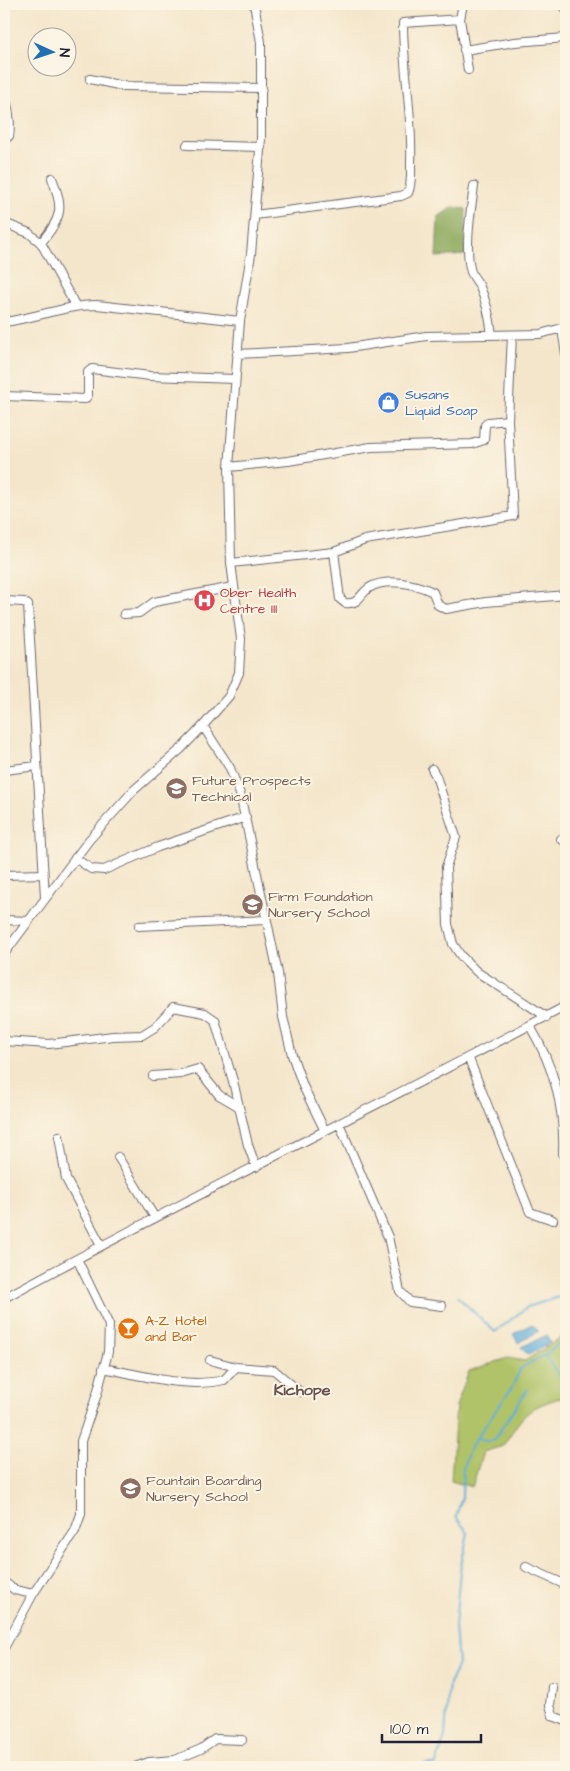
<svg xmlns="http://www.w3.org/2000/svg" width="570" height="1771" font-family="'Architects Daughter',sans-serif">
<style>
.green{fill:#b0c367;stroke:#697251}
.forest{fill:#8ca95c;stroke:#57664c}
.water{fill:#60aed9;stroke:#41688a}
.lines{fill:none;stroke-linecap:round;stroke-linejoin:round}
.stream{stroke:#60aed9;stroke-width:2}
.minor-casing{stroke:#6c676d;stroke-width:10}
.minor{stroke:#fff;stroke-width:8}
.labels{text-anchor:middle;stroke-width:4;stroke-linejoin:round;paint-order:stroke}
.shop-label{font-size:14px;fill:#366cbe;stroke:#fcf5e5;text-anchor:start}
.health-label{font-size:14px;fill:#be3a42;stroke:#fcf5e5;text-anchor:start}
.education-label{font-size:14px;fill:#785e54;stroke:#fcf5e5;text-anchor:start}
.food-label{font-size:14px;fill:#c56008;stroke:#fcf5e5;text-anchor:start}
.quarter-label{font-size:16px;font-weight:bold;fill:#67514f;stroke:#fcf5e5}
</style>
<rect width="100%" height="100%" fill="#fcf5e5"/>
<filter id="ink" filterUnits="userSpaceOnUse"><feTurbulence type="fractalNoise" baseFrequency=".02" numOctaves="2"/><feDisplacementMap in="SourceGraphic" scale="10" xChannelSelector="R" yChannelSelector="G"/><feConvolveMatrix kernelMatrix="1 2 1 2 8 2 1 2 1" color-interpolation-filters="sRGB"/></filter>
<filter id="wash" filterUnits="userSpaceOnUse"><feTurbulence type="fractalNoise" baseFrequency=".0096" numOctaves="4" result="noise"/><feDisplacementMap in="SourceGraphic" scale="20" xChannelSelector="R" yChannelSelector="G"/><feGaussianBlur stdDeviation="1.12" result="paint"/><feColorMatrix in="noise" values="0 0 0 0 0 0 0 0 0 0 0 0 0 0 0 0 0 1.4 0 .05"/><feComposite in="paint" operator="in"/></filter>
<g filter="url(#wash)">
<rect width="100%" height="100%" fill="#f4e6cb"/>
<path class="green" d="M566,1334V1404L560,1398C525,1408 522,1417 503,1446L483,1452L472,1487L451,1481L456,1406L469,1371L508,1358L525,1361Z"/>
<path class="forest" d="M453,207L466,209L465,255L436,257L438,217Z"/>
<path class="water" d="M532,1324L539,1331L518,1343L513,1334Z
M547,1335L550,1343L528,1355L521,1347Z"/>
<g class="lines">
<path class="stream" d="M458,1297L495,1332L527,1307L566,1295
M544,1355L558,1374L566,1380
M477,1437L485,1441H493L528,1389
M422,1767L426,1764L435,1765L436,1764L445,1736L449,1683L456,1670L458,1664L455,1626L457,1603L460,1570L468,1533L456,1517L462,1497L463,1468L468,1452L477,1437L511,1389L521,1368L546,1354L566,1338"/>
</g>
</g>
<g filter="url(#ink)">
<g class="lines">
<defs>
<path id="minor" d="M562,4L566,9
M460,19L468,70
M464,50L515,42L566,38
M90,79L123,86L262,88
M4,96C9,107 11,124 9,136L4,140
M187,145L261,147
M474,186C471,210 464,249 471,272C473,277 477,281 479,285C487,302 490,317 492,335
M255,215L401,196L408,193C412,184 411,173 411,163C413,116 403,70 403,23L460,19L463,4
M4,223L29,233L41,243L75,305
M41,243C62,216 64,210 52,178
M4,322C35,318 66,305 97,305L240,321
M562,329L566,354
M237,354L348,348L426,336L540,334L566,327
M4,396L85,399L88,395V372L92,369L150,376L235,379
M229,467L288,461L371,447L472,444L484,440L485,425L488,422L508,420
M334,552L340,599L345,603C359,605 359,595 369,588C386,577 417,584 433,592L438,605L446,609L486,602L566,595
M231,563L334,552L365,540L513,516L508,420L512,335
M4,601L24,602L28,605L45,897
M124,614L139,613L154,602L233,587
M203,726L230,768L240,794L278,973L283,1017L292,1055L303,1086L325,1131
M432,769L436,776L456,837L446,867L448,924L453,944L461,956L477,972L547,1017
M4,770L37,766
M561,839L566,842
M75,858L91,869L104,870L158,847L246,817
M4,875L43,874
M4,920L29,921
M139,926L266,920
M4,954L89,840L134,790L181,749L203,726L229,696L239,673L241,639L231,563L229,467L240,321L251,254L261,139V42L254,4
M530,1026C554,1067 565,1107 563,1154H566
M4,1041L49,1044L113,1036L142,1035L155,1027L173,1007L205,1013L215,1020L233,1081L248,1145L256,1167
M469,1059L530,1212L553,1220
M153,1076L181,1074L198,1069L219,1095L238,1106
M339,1123L388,1237L400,1291L410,1302L442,1306
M59,1136L66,1179L101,1245
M118,1157L155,1218
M4,1298C189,1197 380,1105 566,1006
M210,1360L236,1367L274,1370L300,1392
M103,1368C142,1375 185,1389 224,1380L236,1367
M526,1567L566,1585
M4,1582L15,1590L33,1594
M4,1648L33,1594L75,1531L81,1514V1441L97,1394L108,1352L109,1325L77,1259
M552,1687L550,1705L553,1716L566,1721
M135,1767L149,1762L175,1760L201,1749L215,1739L242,1740"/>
</defs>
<use href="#minor" class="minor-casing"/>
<use href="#minor" class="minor"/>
</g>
</g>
<defs>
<symbol id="shop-disc" viewBox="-11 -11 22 22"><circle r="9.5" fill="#3f7fe0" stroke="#fcf5e5"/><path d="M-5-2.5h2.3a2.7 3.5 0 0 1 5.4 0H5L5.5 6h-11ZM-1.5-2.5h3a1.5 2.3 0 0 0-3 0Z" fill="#fff"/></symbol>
<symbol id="hospital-disc" viewBox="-11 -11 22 22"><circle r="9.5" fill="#e0444e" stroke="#fcf5e5"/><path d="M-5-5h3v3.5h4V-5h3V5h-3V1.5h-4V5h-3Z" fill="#fff"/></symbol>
<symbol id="school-disc" viewBox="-11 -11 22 22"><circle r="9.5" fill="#8d6e63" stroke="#fcf5e5"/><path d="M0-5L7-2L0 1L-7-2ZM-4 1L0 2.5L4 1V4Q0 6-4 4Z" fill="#fff"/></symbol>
<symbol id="bar-disc" viewBox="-11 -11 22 22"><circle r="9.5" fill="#e8710a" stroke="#fcf5e5"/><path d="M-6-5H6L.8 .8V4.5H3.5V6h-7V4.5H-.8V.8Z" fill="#fff"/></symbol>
</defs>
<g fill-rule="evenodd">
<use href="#shop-disc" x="376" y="390" width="25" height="25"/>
<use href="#hospital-disc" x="192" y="588" width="25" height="25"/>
<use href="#school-disc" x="164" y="776" width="25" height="25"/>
<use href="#school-disc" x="240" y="892" width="25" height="25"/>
<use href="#bar-disc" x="116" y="1316" width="25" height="25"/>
<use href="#school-disc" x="118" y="1476" width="25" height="25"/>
</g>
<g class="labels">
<g class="shop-label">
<text x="405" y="399">Susans<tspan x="405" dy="16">Liquid Soap</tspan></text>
</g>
<g class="health-label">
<text x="220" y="597">Ober Health<tspan x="220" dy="16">Centre III</tspan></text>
</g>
<g class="education-label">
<text x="192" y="785">Future Prospects<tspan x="192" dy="16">Technical</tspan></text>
<text x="268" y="901">Firm Foundation<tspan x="268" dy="16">Nursery School</tspan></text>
<text x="146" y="1485">Fountain Boarding<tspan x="146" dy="16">Nursery School</tspan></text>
</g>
<g class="food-label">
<text x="145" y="1325">A-Z Hotel<tspan x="145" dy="16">and Bar</tspan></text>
</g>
<g class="quarter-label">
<text x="302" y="1395">Kichope</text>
</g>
</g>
<rect width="570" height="1771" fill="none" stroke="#fcf5e5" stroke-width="20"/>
<g transform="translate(52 52) rotate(93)"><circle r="24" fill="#fcf5e5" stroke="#a5a1a1"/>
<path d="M0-4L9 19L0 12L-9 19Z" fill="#1f6fb2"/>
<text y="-8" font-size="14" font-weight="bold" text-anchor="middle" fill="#22223b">N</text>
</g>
<path d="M382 1734v8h99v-8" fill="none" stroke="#22223b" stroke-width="2.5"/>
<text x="390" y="1734" font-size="15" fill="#22223b" stroke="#fcf5e5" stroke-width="4" paint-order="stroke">100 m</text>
</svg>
